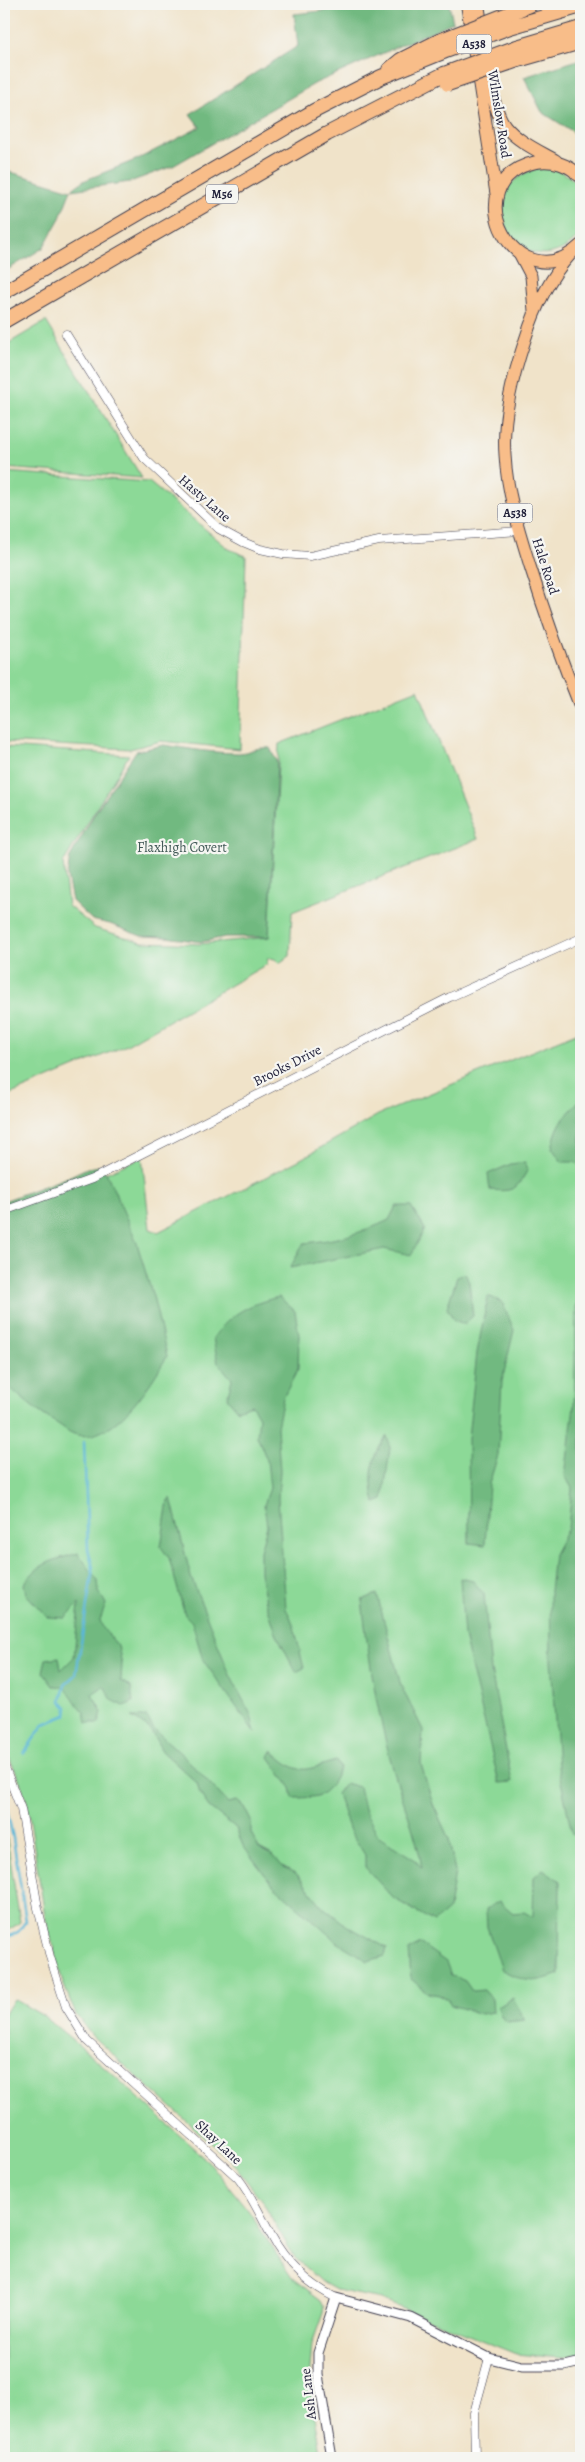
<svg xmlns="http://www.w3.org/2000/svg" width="585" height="2462" font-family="Alegreya,serif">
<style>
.green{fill:#8cd997;stroke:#577e69}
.forest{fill:#71b980;stroke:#4a6e5e}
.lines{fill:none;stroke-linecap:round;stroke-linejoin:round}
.stream{stroke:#5ab7d8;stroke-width:2.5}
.minor-casing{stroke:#413f50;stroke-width:9}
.tertiary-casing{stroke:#413f50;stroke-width:11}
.primary-casing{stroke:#413f50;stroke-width:13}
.trunk-casing{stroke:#413f50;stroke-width:14}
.motorway-casing{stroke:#413f50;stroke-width:16}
.minor{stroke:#fff;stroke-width:8}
.tertiary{stroke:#fff;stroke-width:9}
.primary{stroke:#f8bd89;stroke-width:11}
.trunk{stroke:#f8bd89;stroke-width:12}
.motorway{stroke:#f8bd89;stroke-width:14}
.motorway-bridge-casing{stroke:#413f50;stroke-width:16;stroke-linecap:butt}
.motorway-bridge{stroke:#f8bd89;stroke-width:14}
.labels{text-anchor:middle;stroke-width:4.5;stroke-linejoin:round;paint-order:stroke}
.shield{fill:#f6f6f2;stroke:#626272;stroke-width:1}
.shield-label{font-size:12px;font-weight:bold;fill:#22223b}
.street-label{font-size:14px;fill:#22223b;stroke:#f6f6f2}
.park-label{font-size:14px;fill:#425957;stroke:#f6f6f2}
</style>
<rect width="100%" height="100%" fill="#f6f6f2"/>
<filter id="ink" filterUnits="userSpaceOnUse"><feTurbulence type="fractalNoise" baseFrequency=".02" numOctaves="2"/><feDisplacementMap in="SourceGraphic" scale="10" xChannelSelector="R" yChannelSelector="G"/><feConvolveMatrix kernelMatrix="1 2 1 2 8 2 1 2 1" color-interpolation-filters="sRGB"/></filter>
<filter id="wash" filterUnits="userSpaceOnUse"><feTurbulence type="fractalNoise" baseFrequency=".0096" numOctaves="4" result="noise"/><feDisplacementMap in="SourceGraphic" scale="20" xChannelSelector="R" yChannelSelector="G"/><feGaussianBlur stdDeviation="1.12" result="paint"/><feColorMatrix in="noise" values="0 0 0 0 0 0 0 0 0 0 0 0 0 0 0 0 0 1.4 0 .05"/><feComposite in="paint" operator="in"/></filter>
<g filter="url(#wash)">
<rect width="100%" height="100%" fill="#f0e3c9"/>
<path class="green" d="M544,167C561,170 570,175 581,188C581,201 584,217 581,230C580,237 572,243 566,247C511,280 466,182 544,167Z
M46,321L142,478L4,468V346Z
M4,472L149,482L229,549L246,556L240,749L161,741L130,749L4,742Z
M418,689L478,839L292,912L290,956L279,963L275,959L268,958L267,964L127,1045L4,1097V747L129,755L63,863L68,906L95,928L142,942L200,944L269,937L279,744Z
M581,1031V1486L577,1566L581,1759V2353L562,2358L516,2354L376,2298L336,2290L320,2281L295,2258L260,2198L230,2160L92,2036L76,2015L63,1983L45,1916L27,1802L18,1776L4,1748V1218L142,1157L150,1229L158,1232L299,1160L378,1115Z
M4,1820L20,1922L4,1934Z
M14,1999L45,2017L106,2068L211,2164L248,2210L292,2278L321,2300L324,2306L323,2313L312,2344L310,2369V2387L322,2458H4V2015Z"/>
<path class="forest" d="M385,4H449L453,22L316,83L173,166L130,182L71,190L60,218L43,248L4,272V231L10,212L4,205V170L71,190L83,181L138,159L200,127L190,114L298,46L294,14Z
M581,59V137L542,112L524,77Z
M164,745C189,749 214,753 239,753C251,752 255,747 270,748L277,762L269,937H225L202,942L166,937L141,936L110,924L92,920L72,901L67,876L70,857L96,811L136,751Z
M581,1098V1168L575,1162H562L552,1148C559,1118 564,1120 581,1098Z
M525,1162L528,1169C517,1190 513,1192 490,1190L488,1174L511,1164Z
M99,1166L106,1172L136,1240L154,1300L167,1356C152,1383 112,1447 74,1434C68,1432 63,1427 58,1424C37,1412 21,1398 4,1382V1201L68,1177L87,1168Z
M396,1206H411L425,1229L411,1255L384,1249L290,1268L304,1243C336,1240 360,1234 389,1220Z
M465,1273L469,1282L473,1316L464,1324L454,1320L447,1308L457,1277Z
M581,1277V1841L572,1834L558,1767L551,1660L550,1591L554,1554L568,1528L572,1488L565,1476L574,1406L576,1308Z
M488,1296L502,1302L514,1330L502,1381L498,1455L489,1484L485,1545L469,1543L468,1438L477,1353Z
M279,1297L295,1311L299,1335L298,1369L283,1398L277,1427L280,1471L278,1498L286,1609C295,1621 299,1651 304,1668L296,1672L276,1633L266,1602L260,1573V1551L267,1526L264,1505L270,1488L267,1460L257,1436L259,1417L252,1405L237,1410L227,1398L232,1379L218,1363L213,1338C231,1313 249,1304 279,1297Z
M387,1436L390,1448L383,1500L375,1503C369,1478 371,1456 387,1436Z
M171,1498L191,1577L230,1675L251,1715L255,1733L203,1660L192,1622L185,1615L169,1558L161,1547L168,1500Z
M78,1553L98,1581L99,1592L106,1604L100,1620L103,1628L118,1646L122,1664L121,1681L131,1687L133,1702L124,1706L112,1700L104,1686L92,1694L102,1712L99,1723H86L84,1712C73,1703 71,1685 53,1686L43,1672L46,1659L59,1657L61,1670L74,1657L79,1604L65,1618L47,1617L26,1594L24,1584C40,1561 53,1561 78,1553Z
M460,1578L473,1581L484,1594L491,1670L512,1782L499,1783L464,1636Z
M377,1594L401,1686L423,1730L421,1764L433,1804L449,1839L455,1872L449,1909L434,1922L393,1898L365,1867V1855L350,1831L337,1794L345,1783L359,1787L364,1809L379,1837L414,1859L422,1868C416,1830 400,1796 390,1758C376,1707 368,1654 362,1600Z
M132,1717H147L153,1728L189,1761L228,1803L237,1801L244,1807L251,1821V1833L259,1848L274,1856L282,1866L296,1873L323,1907L346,1925L387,1948L385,1956L368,1961L337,1942L272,1884L243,1846L236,1828L209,1807L200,1794L197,1783L162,1751L150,1729Z
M272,1751C300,1776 301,1771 336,1761L340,1768C327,1794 324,1798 293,1798L291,1788L269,1757Z
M543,1869L560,1881L559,1974C532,1984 528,1983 502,1970L487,1927L486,1909L499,1901L513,1913L524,1912L533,1917L534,1877Z
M421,1944L446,1962L451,1975L465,1981L472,1991L484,1990L492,1999L493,2012L481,2014L451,2005L448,2000L439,1995L428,1993L411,1979L409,1950Z
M513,1998L525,2020L507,2022L501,2017L498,2007Z"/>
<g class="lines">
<path class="stream" d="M24,1753L44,1724L66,1715L67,1707L61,1701L65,1685L76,1675L93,1568L88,1549L84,1442
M4,1797L13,1838L26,1921L18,1932L4,1939
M4,1963L7,1968L4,1972"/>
</g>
</g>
<g filter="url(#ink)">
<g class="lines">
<defs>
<path id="minor" d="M66,334L144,458L219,529L243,542L260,549L283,554L310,556L379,541L519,531
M4,1211L92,1179L450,997L581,938
M4,1765L21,1809L38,1908L50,1957L66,2007L87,2041L238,2178C252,2196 260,2215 271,2235C286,2263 308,2284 336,2298
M475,2458L474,2413L489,2358"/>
<path id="tertiary" d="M332,2458L318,2375V2353L336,2298L411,2318L489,2358L522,2366H564L581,2362"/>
<path id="primary" d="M519,253L531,276L534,311
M571,254C548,279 535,308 525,340C513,376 502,417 505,455C507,493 519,530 530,566C545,614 562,662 581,709"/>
<path id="trunk" d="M467,4L497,197
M478,4C483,33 488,104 505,126C518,142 539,151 556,161
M581,177C570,165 553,159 536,162C451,181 518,306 581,245"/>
<path id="motorway" d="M508,14L531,4
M510,27L581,6
M517,47L581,28
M518,60L581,42
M389,70L401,60L439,41
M577,173L581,174
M4,292L314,111L381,77L443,52
M4,321L327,134L444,74"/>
</defs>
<use href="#minor" class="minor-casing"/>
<use href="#tertiary" class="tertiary-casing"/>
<use href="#primary" class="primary-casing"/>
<use href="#trunk" class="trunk-casing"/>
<use href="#motorway" class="motorway-casing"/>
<use href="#minor" class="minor"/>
<use href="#tertiary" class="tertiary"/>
<use href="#primary" class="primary"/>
<use href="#trunk" class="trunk"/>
<use href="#motorway" class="motorway"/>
<defs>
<path id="motorway-bridge" d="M439,41L508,14
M443,52L510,27
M444,74L517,47
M448,84L518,60"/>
</defs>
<use href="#motorway-bridge" class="motorway-bridge-casing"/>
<use href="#motorway-bridge" class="motorway-bridge"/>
</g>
</g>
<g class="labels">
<g class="shield">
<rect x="456.5" y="34.5" width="35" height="19" rx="4"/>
<rect x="206" y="184.5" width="32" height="19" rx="4"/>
<rect x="497.5" y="503.5" width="35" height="19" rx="4"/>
</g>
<g class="shield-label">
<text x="474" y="48">A538</text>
<text x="222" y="198">M56</text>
<text x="515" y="517">A538</text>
</g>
<g class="street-label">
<text transform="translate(500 114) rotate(81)" y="5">Wilmslow Road</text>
<text transform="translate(205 498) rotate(41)" y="5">Hasty Lane</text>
<text transform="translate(546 566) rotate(72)" y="5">Hale Road</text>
<text transform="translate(287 1065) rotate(-27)" y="5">Brooks Drive</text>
<text transform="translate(219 2142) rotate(43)" y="5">Shay Lane</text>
<text transform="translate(308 2394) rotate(-97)" y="5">Ash Lane</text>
</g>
<g class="park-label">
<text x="182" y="852">Flaxhigh Covert</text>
</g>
</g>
<rect width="585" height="2462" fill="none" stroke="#f6f6f2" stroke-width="20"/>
</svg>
